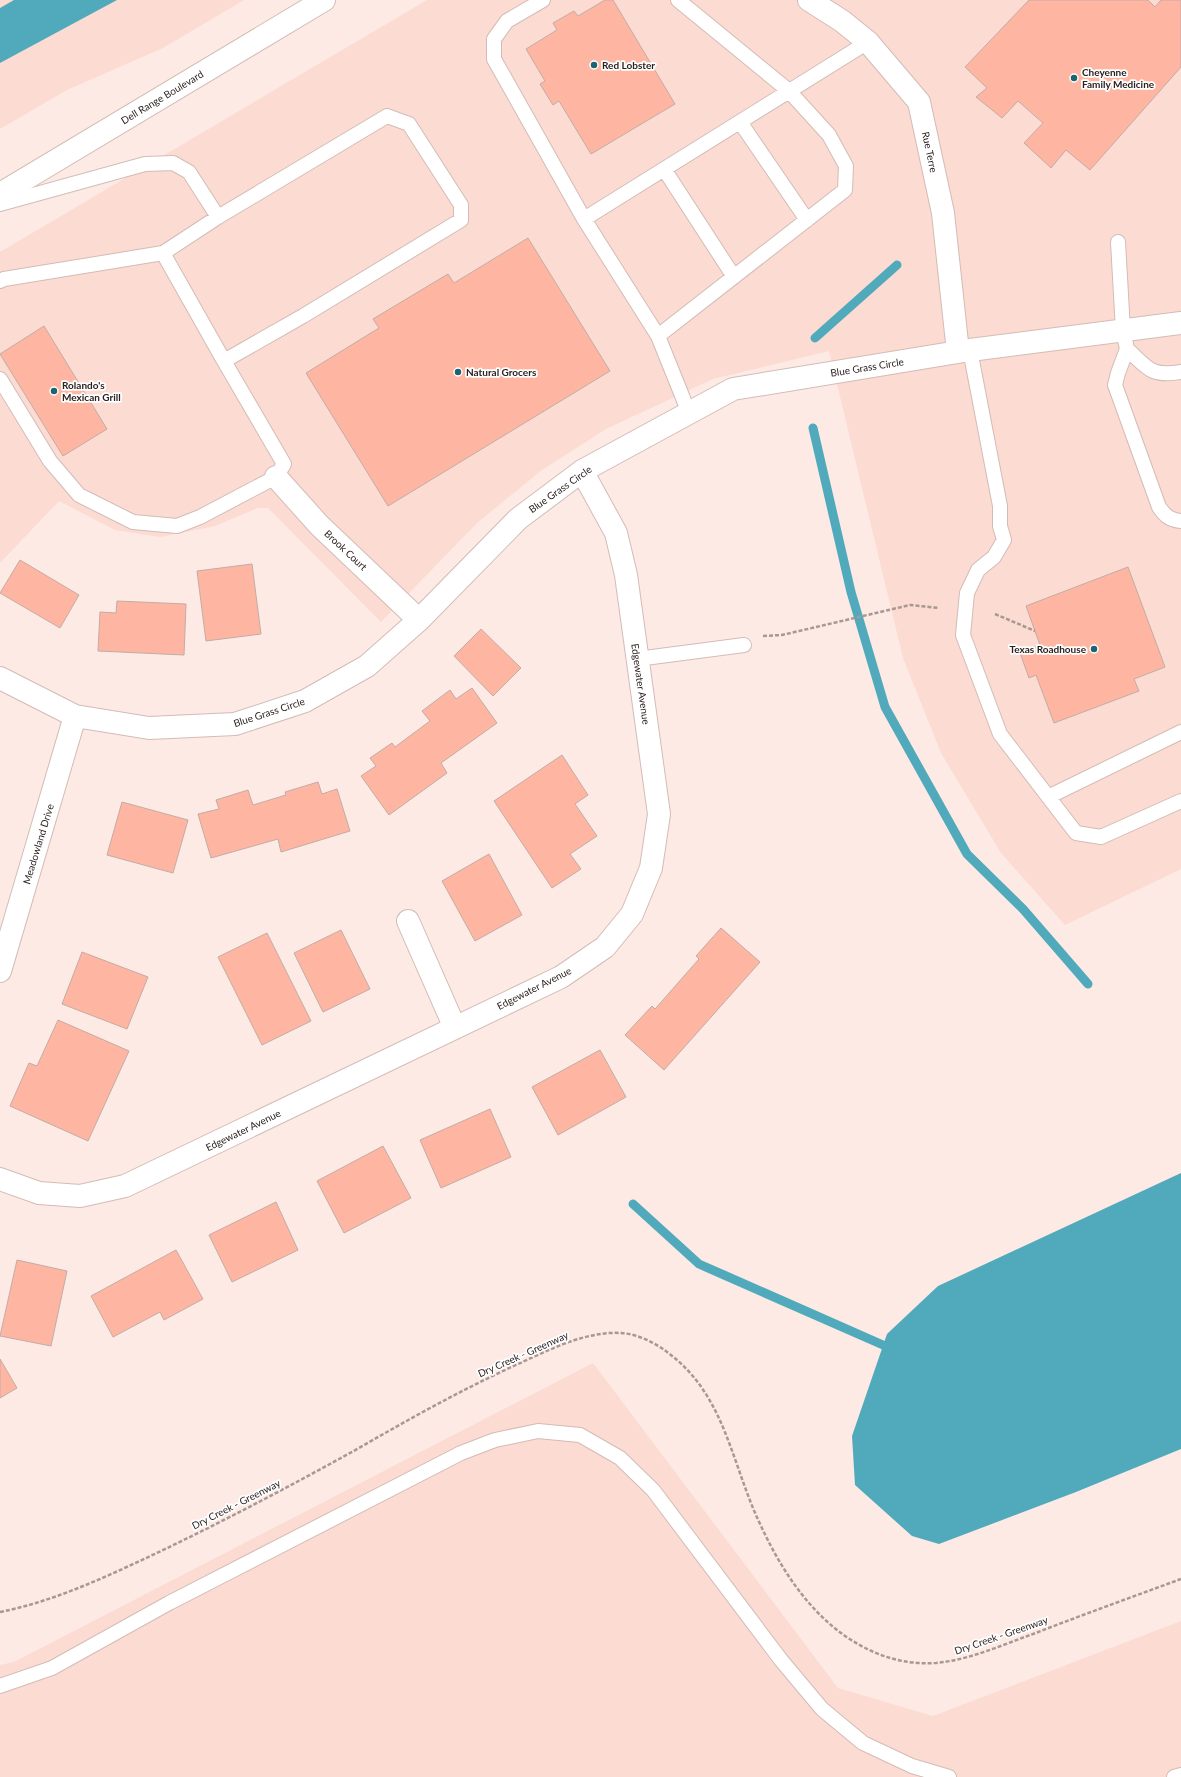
<svg xmlns="http://www.w3.org/2000/svg" width="1181" height="1777" font-family="Lato,sans-serif">
<style>
.built{fill:#fbdbd2}
.water{fill:#51aabc}
.lines{fill:none;stroke-linecap:round;stroke-linejoin:round}
.stream{stroke:#51aabc;stroke-width:9}
.building{fill:#feb6a2;stroke:#c2aca5}
.lane-casing{stroke:#d3bcb6;stroke-width:16}
.street-casing{stroke:#d3bcb6;stroke-width:24}
.primary-casing{stroke:#d3bcb6;stroke-width:24}
.path{stroke:#a79894;stroke-width:2.5;stroke-dasharray:4 2;stroke-linecap:butt}
.lane{stroke:#fff;stroke-width:14}
.street{stroke:#fff;stroke-width:22}
.primary{stroke:#fff;stroke-width:22}
.poi-dot{fill:#1b6471;stroke:#fff;stroke-width:1.5}
.labels{text-anchor:middle;stroke-width:3.5;stroke-linejoin:round;paint-order:stroke}
.poi-label{font-size:10px;font-weight:bold;fill:#2b2220;stroke:#fff;text-anchor:start}
.street-label{font-size:10px;fill:#2b2220;stroke:#fff}
</style>
<rect width="100%" height="100%" fill="#fdeae5"/>
<path class="built" d="M0,0H244L163,48L67,90L0,129Z
M427,0H1181V869L1065,925L1001,853L941,753L903,658L829,351L713,379L606,429L542,470L477,523L381,622L268,508H258L215,526L160,537L115,530L59,501L0,563V252Z
M593,1363L838,1688L933,1716L1181,1621V1777H0V1665L14,1662Z"/>
<path class="water" d="M14,0H117L0,63V8Z
M1181,1173V1449L1076,1492L939,1544L912,1536L855,1485L852,1436L887,1334L938,1286Z"/>
<g class="lines">
<path class="stream" d="M815,338L897,265
M813,428L851,592L885,707L967,854L1023,909L1088,984
M633,1204L699,1264L883,1345"/>
</g>
<path class="building" d="M605,0H613L675,104L591,154L559,101L553,105L540,84L545,81L526,49L557,30L553,23L574,11L578,16Z
M1029,0H1148L1155,7L1161,0H1181V67L1090,170L1066,150L1051,168L1024,143L1043,123L1018,101L1002,118L976,97L987,88L965,67Z
M528,238L610,371L388,506L306,373L379,328L373,319L448,274L454,283Z
M44,326L107,429L63,456L0,354Z
M20,560L79,595L60,628L0,593Z
M252,564L261,634L206,641L197,571Z
M1128,567L1165,667L1134,679L1139,691L1054,723L1036,675L1029,678L1020,653L1040,645L1026,606Z
M117,601L186,604L184,655L98,651L100,612L116,613Z
M481,629L521,668L493,696L454,656Z
M472,688L497,723L441,763L447,773L389,815L361,776L376,766L370,758L392,743L395,747L430,721L422,711L450,690L456,699Z
M562,755L588,795L575,804L597,836L570,854L581,869L552,888L494,801Z
M318,782L322,794L337,789L350,831L281,852L278,839L211,858L198,814L219,809L216,800L248,790L253,805L286,795L285,792Z
M122,802L188,820L173,873L107,855Z
M489,854L522,915L475,941L442,881Z
M721,928L760,962L664,1070L625,1035L652,1006L655,1009L699,959L696,956Z
M341,930L370,989L323,1012L294,953Z
M267,933L311,1021L262,1045L218,957Z
M82,952L148,977L127,1029L62,1004Z
M58,1020L129,1051L88,1141L10,1106L29,1063L37,1066Z
M600,1050L626,1097L558,1135L532,1087Z
M490,1109L511,1157L441,1188L420,1140Z
M383,1146L411,1198L344,1233L317,1181Z
M276,1202L298,1250L232,1282L209,1235Z
M176,1250L203,1299L164,1320L160,1312L113,1337L91,1296Z
M17,1260L67,1271L51,1346L0,1336Z
M0,1359L17,1388L0,1398Z"/>
<g class="lines">
<defs>
<path id="lane" d="M543,0L507,21L494,39V59L584,219L658,336L845,190L846,166L829,135L789,91L678,0
M740,122L807,220
M664,169L734,277
M0,204L145,164L173,163L189,172L218,217
M584,219L868,42
M1118,242L1123,330L1127,349L1118,373L1115,385L1159,507C1165,516 1170,520 1181,521
M163,253L224,361
M0,281L4,279L163,253L218,217L387,116L409,124L461,205V220L303,316L224,361L284,464L276,477L200,517L177,526L133,522L79,495L50,461L0,379
M658,336L689,413
M1127,349C1148,368 1150,377 1181,372
M970,350L1000,506V526L1004,540L994,557L978,570L967,593L963,635L1000,734L1076,833L1101,837L1181,801
M637,659L744,645
M1048,797L1181,732
M0,1686L52,1668L169,1603L461,1453L495,1440L538,1431L580,1435L620,1458L653,1490L781,1660L822,1709L863,1743L912,1766L949,1777
M1174,1777L1181,1775"/>
<path id="street" d="M809,0L842,21L868,42L919,102L943,213L958,352
M276,477L319,525L419,620
M0,678L75,716L149,728L235,724L305,701L367,666L419,620L518,519L582,471L733,389L970,350L1181,323
M408,921L455,1028
M0,971L75,716
M0,1179L39,1193L80,1196L125,1186L561,977L605,947L632,914L651,868L659,814L626,575L616,533L582,471"/>
<path id="primary" d="M0,194L324,0"/>
</defs>
<use href="#lane" class="lane-casing"/>
<use href="#street" class="street-casing"/>
<use href="#primary" class="primary-casing"/>
<path class="path" d="M995,614L1035,631
M763,636L782,635L910,605L939,608
M0,1612C56,1601 110,1575 161,1551C228,1519 294,1484 359,1448C411,1418 463,1389 518,1364C549,1350 585,1331 621,1333C637,1334 654,1342 667,1352C726,1395 731,1464 761,1526C781,1569 808,1611 848,1638C876,1656 903,1665 936,1663C969,1660 1002,1645 1033,1634C1082,1615 1132,1597 1181,1579"/>
<use href="#lane" class="lane"/>
<use href="#street" class="street"/>
<use href="#primary" class="primary"/>
</g>
<g class="poi-dot">
<circle cx="594" cy="65" r="4"/>
<circle cx="1074" cy="78" r="4"/>
<circle cx="458" cy="372" r="4"/>
<circle cx="54" cy="391" r="4"/>
<circle cx="1094" cy="649" r="4"/>
</g>
<g class="labels">
<g class="poi-label">
<text x="602" y="69">Red Lobster</text>
<text x="1082" y="76">Cheyenne<tspan x="1082" dy="12">Family Medicine</tspan></text>
<text x="466" y="376">Natural Grocers</text>
<text x="62" y="389">Rolando's<tspan x="62" dy="12">Mexican Grill</tspan></text>
<text x="1086" y="653" text-anchor="end">Texas Roadhouse</text>
</g>
<g class="street-label">
<text transform="translate(162 97) rotate(-31)" y="4">Dell Range Boulevard</text>
<text transform="translate(930 152) rotate(78)" y="4">Rue Terre</text>
<text transform="translate(867 367) rotate(-9)" y="4">Blue Grass Circle</text>
<text transform="translate(560 489) rotate(-35)" y="4">Blue Grass Circle</text>
<text transform="translate(346 550) rotate(43)" y="4">Brook Court</text>
<text transform="translate(641 684) rotate(82)" y="4">Edgewater Avenue</text>
<text transform="translate(269 712) rotate(-18)" y="4">Blue Grass Circle</text>
<text transform="translate(38 844) rotate(-73)" y="4">Meadowland Drive</text>
<text transform="translate(534 988) rotate(-27)" y="4">Edgewater Avenue</text>
<text transform="translate(243 1130) rotate(-26)" y="4">Edgewater Avenue</text>
<text transform="translate(523 1354) rotate(-24)" y="4">Dry Creek - Greenway</text>
<text transform="translate(236 1504) rotate(-27)" y="4">Dry Creek - Greenway</text>
<text transform="translate(1001 1635) rotate(-19)" y="4">Dry Creek - Greenway</text>
</g>
</g>
</svg>
